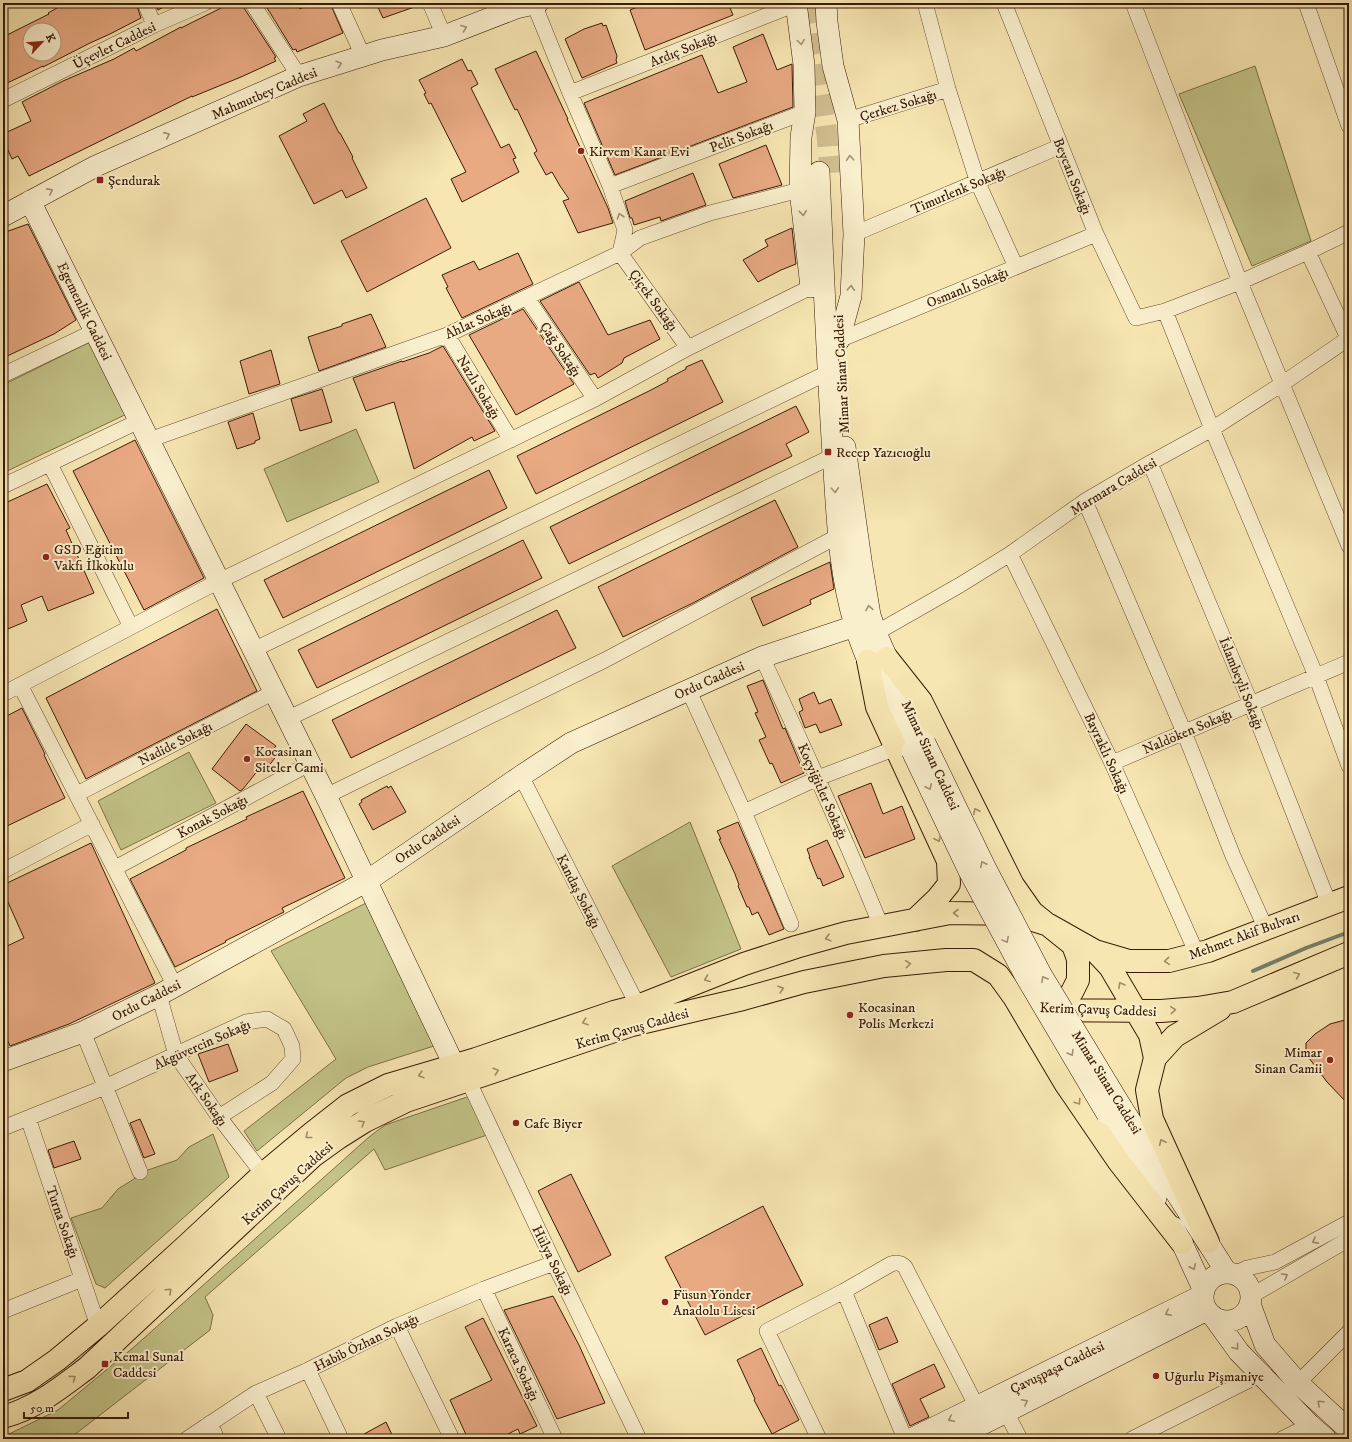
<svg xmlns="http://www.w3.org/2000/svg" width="1352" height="1442" font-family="'IM FELL DW Pica',serif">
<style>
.green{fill:#c3c388;stroke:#7e6f46}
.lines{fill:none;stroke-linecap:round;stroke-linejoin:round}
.stream{stroke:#757e6a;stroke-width:4}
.building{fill:#e8a983;stroke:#391b05;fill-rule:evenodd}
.secondary-tunnel{stroke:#d1bd8f;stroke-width:21;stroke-dasharray:21 10;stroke-linecap:butt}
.street-casing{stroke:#684e30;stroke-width:16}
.secondary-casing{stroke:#391b05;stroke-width:22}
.primary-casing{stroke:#391b05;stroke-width:24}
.street{stroke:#faefcd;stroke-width:15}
.secondary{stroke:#faefcd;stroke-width:21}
.primary{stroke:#f7e6b2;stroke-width:22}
.secondary-bridge-casing{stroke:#391b05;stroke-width:22;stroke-linecap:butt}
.secondary-bridge{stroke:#faefcd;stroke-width:21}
.oneway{stroke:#a39073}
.oneway2{stroke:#a28b64}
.poi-dot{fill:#8f2418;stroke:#faefcd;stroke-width:1.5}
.labels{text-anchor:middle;stroke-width:4;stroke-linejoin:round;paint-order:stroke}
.street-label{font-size:14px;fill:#391b05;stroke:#faefcd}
.poi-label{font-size:14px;fill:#391b05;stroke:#faefcd;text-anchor:start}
</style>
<rect width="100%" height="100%" fill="#f7e6b2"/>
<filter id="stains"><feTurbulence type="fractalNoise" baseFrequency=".005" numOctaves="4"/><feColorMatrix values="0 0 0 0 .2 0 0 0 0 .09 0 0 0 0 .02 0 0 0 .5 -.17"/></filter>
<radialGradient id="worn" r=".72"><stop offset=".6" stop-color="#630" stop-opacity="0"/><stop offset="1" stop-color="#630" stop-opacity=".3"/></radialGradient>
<path class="green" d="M1255,66L1311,241L1252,266L1179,94Z
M90,342L129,413L3,473V385Z
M356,429L379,482L287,522L264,469Z
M189,752L216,803L121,850L98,801Z
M690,822L741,949L671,977L612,866Z
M370,901L437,1045L368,1067L346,1078L257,1151L244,1131L336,1059L271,951Z
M470,1096L487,1135L385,1170L374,1149L205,1297L213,1315L210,1330L69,1439H3V1437L58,1410L134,1347L369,1137L385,1125Z
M213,1134L229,1177L105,1288L96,1284L71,1218L102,1208L118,1189L148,1170L177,1160L189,1147Z"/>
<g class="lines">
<path class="stream" d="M1253,971L1306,948L1349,932"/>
</g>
<path class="building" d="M66,3H136L141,18L110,34L90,43L43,67V66L3,85V37L49,14L48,13ZM30,30H54V54H30Z
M155,3H171L158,10Z
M231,3H243L244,8L276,57L274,58L276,61L241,77L192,97V96L29,176L18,156L12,159L3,139V134L31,121L22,102L63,81L114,59L134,48L136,51L181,27V28Z
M264,3H297L300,9L311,3H330L343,33L297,52L296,49L293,50Z
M376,3H420V5L383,18Z
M647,3H728L733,15L645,50L630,10Z
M602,23L603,26L606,25L617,56L616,60L617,63L582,78L565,39L584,29Z
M763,34L777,70L792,64L793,107L615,175L584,103L702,55L718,93L747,82L733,47Z
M536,51L568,119H567L608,208L613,223L578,233L563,201L569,199L560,186L552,172L546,175L534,153L537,151L517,109L515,110L495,69Z
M462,59L468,71L471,70L478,84L471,88L501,148L509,144L516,158L513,159L519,172L462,202L451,179L466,172L431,103L429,104L424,94L426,93L419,80Z
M324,103L339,133H340L353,157L352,158L367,188L346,198L342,190L314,204L279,136L307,121L303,114Z
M766,145L782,185L733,198L719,164Z
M693,173L706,205L661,221L660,217L634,225L632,218H630L625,201Z
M426,198L451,248L367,292L341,241Z
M28,224L76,320L54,334L3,358V233Z
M792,228L796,264L781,270L758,282L743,260L768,246L765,240Z
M518,253L533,284L462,318L446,288L448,287L442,275L474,261L479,270Z
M579,282L608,335L650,320L660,339L624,358L622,363L598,378L595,373L590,375L540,301Z
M523,309L574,384L516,415L469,335Z
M371,314L386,347L319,371L308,337L342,326V324Z
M443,346L495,431L474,441L472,437L414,469L394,402L366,411L353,378L402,361V362L429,353Z
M271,350L280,384L249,394L240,361Z
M702,360L723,402L536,494L517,456L651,390L668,381L667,379L686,369V367Z
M322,389L332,422L300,431L291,399Z
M796,406L809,432L786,444L792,456L569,564L550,527Z
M253,413L260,439L255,441V443L237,449L228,422Z
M135,440L204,578L144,610L73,471Z
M489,470L507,508L283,618L264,580Z
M47,484L70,528L66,530L94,593L48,611L42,596L21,605L27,621L3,631V504Z
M775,500L798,547L693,603L623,637L598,587Z
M523,540L542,578L317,688L298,650Z
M830,562L834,589L810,600L811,604L763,626L751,598Z
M217,609L257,691L86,779L46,698Z
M557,610L576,648L351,758L332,720Z
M763,680L783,729L785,728L804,773L781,783L772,763L770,764L759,740L766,737L755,713L758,712L747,686Z
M814,692L819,704L831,699L842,725L820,733L816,724L805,728L799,712L803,710L799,699Z
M22,708L45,754L44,755L65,798L3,828V718Z
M246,724L276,746L272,751L277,755L268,767L263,764L243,789L240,791L212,769Z
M871,783L883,814L902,806L915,839L865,858L838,796Z
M387,786L388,788L391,786L406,812L373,830L359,804L362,802L361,800Z
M303,791L345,878L282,908L284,912L225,941L226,942L175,967L130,879L186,850V848L247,819L246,817Z
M738,822L784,929L769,935L758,912L752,915L749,907H747L738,886L739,885L735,874L719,839H721L717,831Z
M827,840L844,877L823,886L820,878L818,879L809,857H810L807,849Z
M91,843L155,983L69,1024L10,1046L3,1031V948L24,938L3,891V885Z
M1345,1020L1349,1026V1105L1327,1082L1306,1054V1043L1315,1034L1330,1024Z
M228,1044L238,1071L209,1082L198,1054Z
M140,1119L155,1154L144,1158L130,1123Z
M74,1141L81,1159L54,1168L48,1150Z
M571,1174L611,1255L578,1272L538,1191Z
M763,1206L803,1285L705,1335L665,1257Z
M553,1296L579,1345L605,1403L557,1419L504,1310Z
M887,1317L898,1342L879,1350L869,1325Z
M483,1318L537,1426L520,1434L518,1429L498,1439H468L450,1400L492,1380L465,1327Z
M761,1348L779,1386L781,1385L799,1420L772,1434L754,1400L755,1399L737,1360Z
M934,1364L945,1387L920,1399L929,1417L910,1426L892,1384Z
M386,1422L394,1439H355Z"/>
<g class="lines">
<path class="secondary-tunnel" d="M807,3L827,135L830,173"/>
<defs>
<path id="street" d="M145,3L154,25
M252,3L299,76
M339,3L363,56
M430,3L444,36
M925,3L948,89L978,183L1016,267
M1004,3L1096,234L1136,318L1165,311L1240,282L1133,3
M1306,3L1349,126
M534,4L570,93L610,186L625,230L620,253L688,348
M570,93L796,4
M3,100L154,25L205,3
M848,120L948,89
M610,186L805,112
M1349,232L1308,252L1240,282L1349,546
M854,234L1061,146
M1308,252L1349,340
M527,298L595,399
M1165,311L1212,429L1316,676L1349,766
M447,335L511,440
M839,340L1096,234
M3,375L95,331
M149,440L447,335L620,253L640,238L710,213L800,190
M1150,463L1251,704L1329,904
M50,464L131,627
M3,486L139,421
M1085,501L1184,732L1233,856L1266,929
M1010,554L1112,763L1197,954
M876,633L960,585L1010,554L1085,501L1150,463L1212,429L1282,384L1349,338
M253,650L827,373
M762,657C803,746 844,835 881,926
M20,685L175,986
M688,689L744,812L791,924
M3,694L219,581L595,399L688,348L811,287
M287,719L833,456
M1112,763L1349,662
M521,776L638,1006
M77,794L274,692
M326,796L605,660L838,536
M744,812L818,778L896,748
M115,868L309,764
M3,871L92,824
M159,995L176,1055L219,1117L263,1174
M83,1032L140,1172
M468,1080L554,1263L639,1439
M28,1118L98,1326
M3,1128L105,1087L246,1022L267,1019L284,1029L292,1046L293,1059L272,1083L219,1117
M1235,1274L1247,1268L1275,1262L1349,1222
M484,1289L555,1439
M844,1291L891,1264C897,1262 901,1263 905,1267L977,1407
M1251,1296L1349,1239
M3,1311L82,1279
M397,1326L452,1439
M308,1370L341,1439
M1298,1383L1349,1332
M256,1393L279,1439
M1006,1412L1020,1439
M210,1423L217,1439
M187,1439L256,1393L308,1370L397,1326L484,1289L554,1263
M819,1439L767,1331L844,1291L905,1439
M1132,1439L1261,1374
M1282,1439L1310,1425"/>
<path id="secondary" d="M796,3L804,65L805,112L801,137L800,190L811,287
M826,3L827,22L833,66L848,120L854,234L851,296L839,340
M819,172C823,266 827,360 833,455C837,512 838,570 855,625C868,669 892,710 912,751
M30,201L326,796L454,1065
M3,216L96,166L299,76L382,50L444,36L516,8L538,3
M845,447L862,567L870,615L876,633L887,658L925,743
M3,1061L83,1032L159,995L367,881L521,776L571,743L762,657L855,626
M1122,1108L1227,1273
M1107,1114L1156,1198
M1173,1227L1182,1243L1204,1291
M1203 1297a24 24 0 1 1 48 0a24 24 0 1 1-48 0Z
M1250,1304L1265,1345L1298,1383L1349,1430
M1213,1316L1239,1352L1310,1425L1326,1439
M911,1439L1203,1295
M953,1439L1207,1310"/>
<path id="primary" d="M887,658L921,701L1013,885L1032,912L1073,945L1078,959V980L1072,992L1064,1002L1048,1009
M868,661L877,707L948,861L949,884L937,899L915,920
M1095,951L1110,967L1150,1035L1155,1058
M1014,997L1065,1083L1119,1162L1182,1243
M1208,1242L1152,1119L1147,1090L1155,1058L1175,1036L1220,1009
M3,1390L27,1381L57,1360L98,1326L187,1245L263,1174L311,1134L348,1105L388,1085L476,1059L614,1012L638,1006L744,964L796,947L846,933L950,913L1014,914L1049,925L1095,951L1129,961H1169L1208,951L1349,897
M3,1417C36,1408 60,1388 87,1368L313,1156L338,1138L365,1121L406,1101L632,1025L743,999L804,982L884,966L946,960H974L998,975L1014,997L1038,1010L1161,1011L1198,1008L1233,1002L1349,953"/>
</defs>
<use href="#street" class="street-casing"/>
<use href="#secondary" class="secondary-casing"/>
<use href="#primary" class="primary-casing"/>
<use href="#street" class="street"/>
<use href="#secondary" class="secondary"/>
<use href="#primary" class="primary"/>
<defs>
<path id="secondary-bridge" d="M925,743L985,867L1042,976L1122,1108
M912,751L969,871L1026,977L1107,1114"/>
</defs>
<use href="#secondary-bridge" class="secondary-bridge-casing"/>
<use href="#secondary-bridge" class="secondary-bridge"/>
</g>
<defs><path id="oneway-chevron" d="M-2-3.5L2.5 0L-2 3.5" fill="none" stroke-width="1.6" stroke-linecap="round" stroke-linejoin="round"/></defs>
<g class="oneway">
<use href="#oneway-chevron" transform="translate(464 28) rotate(-21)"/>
<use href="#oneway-chevron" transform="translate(801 42) rotate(82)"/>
<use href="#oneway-chevron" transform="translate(339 64) rotate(-17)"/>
<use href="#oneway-chevron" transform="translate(167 135) rotate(-24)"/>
<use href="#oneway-chevron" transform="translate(850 158) rotate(-93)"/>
<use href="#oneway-chevron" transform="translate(50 191) rotate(-28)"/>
<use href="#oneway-chevron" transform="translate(803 213) rotate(84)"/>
<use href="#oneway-chevron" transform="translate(620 216) rotate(-109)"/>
<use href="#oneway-chevron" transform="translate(851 288) rotate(-87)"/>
<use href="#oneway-chevron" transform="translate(835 490) rotate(87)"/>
<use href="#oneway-chevron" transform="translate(869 608) rotate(-100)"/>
<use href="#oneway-chevron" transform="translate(929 787) rotate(65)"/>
<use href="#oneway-chevron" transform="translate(983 864) rotate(-116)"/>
<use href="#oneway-chevron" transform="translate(1006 940) rotate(62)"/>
<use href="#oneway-chevron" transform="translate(1044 979) rotate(-120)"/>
<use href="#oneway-chevron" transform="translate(1071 1053) rotate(59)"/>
<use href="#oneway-chevron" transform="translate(1315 1241) rotate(152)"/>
<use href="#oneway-chevron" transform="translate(1193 1267) rotate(65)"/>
<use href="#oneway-chevron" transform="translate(1285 1276) rotate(-30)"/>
<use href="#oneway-chevron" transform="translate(1168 1313) rotate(154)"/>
<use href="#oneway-chevron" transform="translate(1236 1347) rotate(52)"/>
<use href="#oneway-chevron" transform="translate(1025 1402) rotate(-27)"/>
<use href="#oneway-chevron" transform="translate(1320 1403) rotate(-137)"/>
<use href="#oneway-chevron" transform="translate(951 1419) rotate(154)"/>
</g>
<g class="oneway2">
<use href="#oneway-chevron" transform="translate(976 811) rotate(-117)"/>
<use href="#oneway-chevron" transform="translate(938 839) rotate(65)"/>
<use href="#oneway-chevron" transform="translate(956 913) rotate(180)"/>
<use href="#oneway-chevron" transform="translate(828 938) rotate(165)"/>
<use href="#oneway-chevron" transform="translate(1167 961) rotate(175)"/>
<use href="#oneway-chevron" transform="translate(908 964) rotate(-6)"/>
<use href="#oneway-chevron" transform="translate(1297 975) rotate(-23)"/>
<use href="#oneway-chevron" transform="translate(707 979) rotate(158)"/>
<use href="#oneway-chevron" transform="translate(1121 985) rotate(-120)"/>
<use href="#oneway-chevron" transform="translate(781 989) rotate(-16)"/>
<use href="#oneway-chevron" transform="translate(1173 1010) rotate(-5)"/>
<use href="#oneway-chevron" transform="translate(585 1022) rotate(161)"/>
<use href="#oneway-chevron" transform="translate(496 1071) rotate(-18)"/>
<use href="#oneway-chevron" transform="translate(421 1075) rotate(163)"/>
<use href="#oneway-chevron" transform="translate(1078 1102) rotate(56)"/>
<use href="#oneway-chevron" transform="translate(362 1123) rotate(-31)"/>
<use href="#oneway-chevron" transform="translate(308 1136) rotate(141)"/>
<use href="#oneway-chevron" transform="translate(1162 1142) rotate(-115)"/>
<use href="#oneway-chevron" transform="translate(169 1291) rotate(-43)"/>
<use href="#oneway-chevron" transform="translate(73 1378) rotate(-37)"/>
</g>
<g class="poi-dot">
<circle cx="581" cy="151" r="4"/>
<rect x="96" y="176" width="8" height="8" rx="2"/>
<rect x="824" y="448" width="8" height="8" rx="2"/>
<circle cx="46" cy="557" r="4"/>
<circle cx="247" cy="759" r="4"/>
<circle cx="850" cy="1015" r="4"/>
<circle cx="1330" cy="1060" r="4"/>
<circle cx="516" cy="1123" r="4"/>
<circle cx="665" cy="1302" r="4"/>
<rect x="101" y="1360" width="8" height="8" rx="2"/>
<circle cx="1156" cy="1376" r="4"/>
</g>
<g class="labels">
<g class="street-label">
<text transform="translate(114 45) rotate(-26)" y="5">Üçevler Caddesi</text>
<text transform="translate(683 49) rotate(-22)" y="5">Ardıç Sokağı</text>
<text transform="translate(264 93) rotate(-23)" y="5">Mahmutbey Caddesi</text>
<text transform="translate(898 105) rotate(-17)" y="5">Çerkez Sokağı</text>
<text transform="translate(741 136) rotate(-21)" y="5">Pelit Sokağı</text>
<text transform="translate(1073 176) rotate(68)" y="5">Beycan Sokağı</text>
<text transform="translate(958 190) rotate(-23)" y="5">Timurlenk Sokağı</text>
<text transform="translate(967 287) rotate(-22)" y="5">Osmanlı Sokağı</text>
<text transform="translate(654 300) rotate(54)" y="5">Çiçek Sokağı</text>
<text transform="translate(85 311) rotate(64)" y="5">Egemenlik Caddesi</text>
<text transform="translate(478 320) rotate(-24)" y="5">Ahlat Sokağı</text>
<text transform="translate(561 349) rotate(56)" y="5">Çağ Sokağı</text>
<text transform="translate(841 374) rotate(-93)" y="5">Mimar Sinan Caddesi</text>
<text transform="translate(479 387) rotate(59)" y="5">Nazlı Sokağı</text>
<text transform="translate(1113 486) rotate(-31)" y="5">Marmara Caddesi</text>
<text transform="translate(709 680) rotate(-24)" y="5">Ordu Caddesi</text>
<text transform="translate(1242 683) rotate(68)" y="5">İslambeyli Sokağı</text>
<text transform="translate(1187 731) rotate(-23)" y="5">Naldöken Sokağı</text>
<text transform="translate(175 743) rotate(-27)" y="5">Nadide Sokağı</text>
<text transform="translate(1107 753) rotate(65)" y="5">Bayraklı Sokağı</text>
<text transform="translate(931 755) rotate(65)" y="5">Mimar Sinan Caddesi</text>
<text transform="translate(823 791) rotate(66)" y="5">Koçyiğitler Sokağı</text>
<text transform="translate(212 816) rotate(-28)" y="5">Konak Sokağı</text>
<text transform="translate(427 839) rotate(-34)" y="5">Ordu Caddesi</text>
<text transform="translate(579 891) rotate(63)" y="5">Kandaş Sokağı</text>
<text transform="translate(1244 935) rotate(-20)" y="5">Mehmet Akif Bulvarı</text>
<text transform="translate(146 1000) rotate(-27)" y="5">Ordu Caddesi</text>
<text transform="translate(1098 1009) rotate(2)" y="5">Kerim Çavuş Caddesi</text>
<text transform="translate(632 1028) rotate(-16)" y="5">Kerim Çavuş Caddesi</text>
<text transform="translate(202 1044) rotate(-24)" y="5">Akgüvercin Sokağı</text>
<text transform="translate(1107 1082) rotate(58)" y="5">Mimar Sinan Caddesi</text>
<text transform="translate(207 1099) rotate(55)" y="5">Ark Sokağı</text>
<text transform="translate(287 1183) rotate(-42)" y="5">Kerim Çavuş Caddesi</text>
<text transform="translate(63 1222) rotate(71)" y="5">Turna Sokağı</text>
<text transform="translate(553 1260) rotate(64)" y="5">Hülya Sokağı</text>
<text transform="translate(366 1342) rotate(-26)" y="5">Habib Özhan Sokağı</text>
<text transform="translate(519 1364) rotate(65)" y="5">Karaca Sokağı</text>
<text transform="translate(1057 1367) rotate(-26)" y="5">Çavuşpaşa Caddesi</text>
</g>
<g class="poi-label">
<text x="589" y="156">Kirvem Kanat Evi</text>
<text x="108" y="185">Şendurak</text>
<text x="836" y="457">Recep Yazıcıoğlu</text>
<text x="54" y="554">GSD Eğitim<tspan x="54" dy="16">Vakfı İlkokulu</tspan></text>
<text x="255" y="756">Kocasinan<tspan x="255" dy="16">Siteler Cami</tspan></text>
<text x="858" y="1012">Kocasinan<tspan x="858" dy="16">Polis Merkezi</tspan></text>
<text x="1322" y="1057" text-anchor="end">Mimar<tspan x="1322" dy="16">Sinan Camii</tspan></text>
<text x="524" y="1128">Cafe Biyer</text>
<text x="673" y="1299">Füsun Yönder<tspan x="673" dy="16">Anadolu Lisesi</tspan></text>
<text x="113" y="1361">Kemal Sunal<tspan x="113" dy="16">Caddesi</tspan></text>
<text x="1164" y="1381">Uğurlu Pişmaniye</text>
</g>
</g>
<rect width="1352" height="1442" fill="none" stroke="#f7e6b2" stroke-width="16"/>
<rect x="4" y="4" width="1344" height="1434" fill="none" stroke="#391b05" stroke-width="2"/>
<rect x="8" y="8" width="1336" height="1426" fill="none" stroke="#391b05"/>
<g transform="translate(42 42) rotate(64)"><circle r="19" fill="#faefcd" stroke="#ad9a7d"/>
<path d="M0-3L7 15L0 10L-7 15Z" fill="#8f2418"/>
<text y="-6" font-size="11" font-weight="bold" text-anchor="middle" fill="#391b05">K</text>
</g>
<path d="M24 1412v6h104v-6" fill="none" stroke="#391b05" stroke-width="2"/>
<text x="30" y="1412" font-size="12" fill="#391b05" stroke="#faefcd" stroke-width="3" paint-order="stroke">50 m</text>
<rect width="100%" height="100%" filter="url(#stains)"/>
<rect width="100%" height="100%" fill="url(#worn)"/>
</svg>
